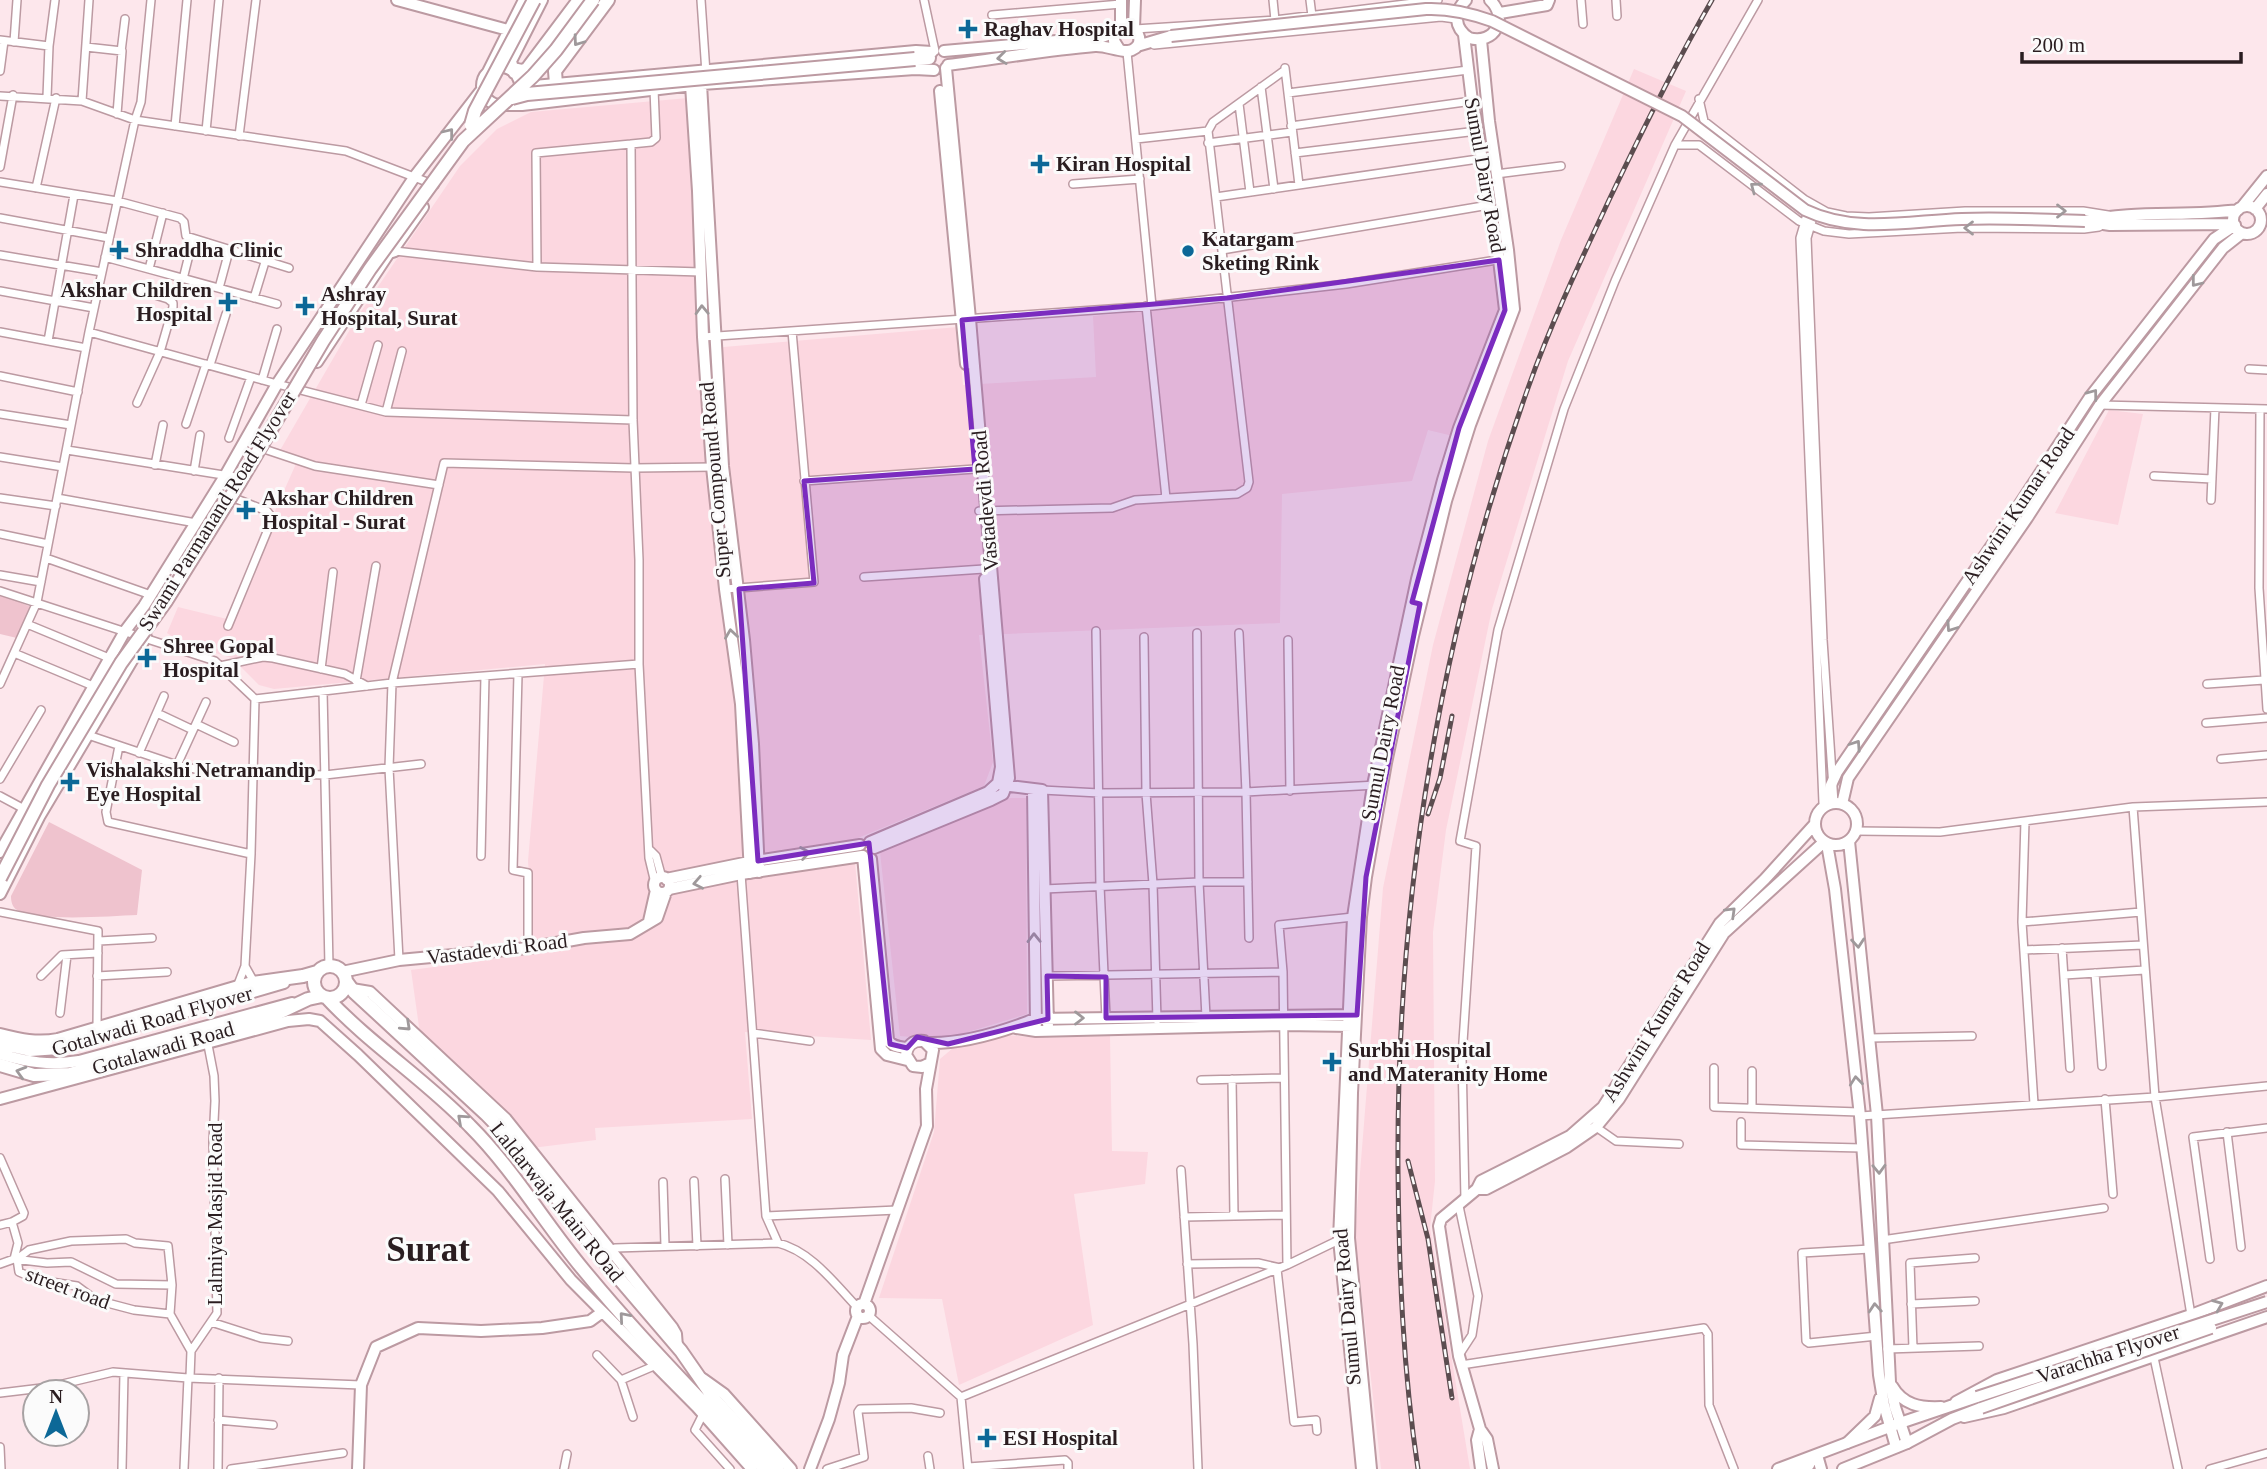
<svg xmlns="http://www.w3.org/2000/svg" width="2267" height="1469" font-family="Georgia,serif">
<style>
.built{fill:#fcd7e0}
.green{fill:#efc3ce}
.lines{fill:none;stroke-linecap:round;stroke-linejoin:round}
.street-casing{stroke:#bc9aa2;stroke-width:10}
.secondary-casing{stroke:#bc9aa2;stroke-width:14}
.primary-casing{stroke:#bc9aa2;stroke-width:14}
.highway-casing{stroke:#bc9aa2;stroke-width:16}
.street{stroke:#fff;stroke-width:7}
.secondary{stroke:#fff;stroke-width:10}
.primary{stroke:#fff;stroke-width:10}
.highway{stroke:#fff;stroke-width:12}
.rail-casing{stroke:#5c4d50;stroke-width:5}
.rail{stroke:#fbfbfb;stroke-width:2.5;stroke-dasharray:8;stroke-linecap:butt}
.secondary-bridge-casing{stroke:#bc9aa2;stroke-width:14;stroke-linecap:butt}
.primary-bridge-casing{stroke:#bc9aa2;stroke-width:14;stroke-linecap:butt}
.highway-bridge-casing{stroke:#bc9aa2;stroke-width:16;stroke-linecap:butt}
.secondary-bridge{stroke:#fff;stroke-width:10}
.primary-bridge{stroke:#fff;stroke-width:10}
.highway-bridge{stroke:#fff;stroke-width:12}
.oneway{stroke:#9f999b}
.marked{fill:#7b2cbf;fill-opacity:0.2;stroke:#7b2cbf;stroke-width:5;stroke-linejoin:round}
.poi-dot{fill:#0c6897;stroke:#fbfbfb;stroke-width:2.5}
.labels{text-anchor:middle;stroke-width:6;stroke-linejoin:round;paint-order:stroke}
.poi-label{font-size:21px;font-weight:bold;fill:#2a1d20;stroke:#fbfbfb;text-anchor:start}
.street-label{font-size:21px;fill:#2a1d20;stroke:#fbfbfb}
.town-label{font-size:35px;font-weight:bold;fill:#2a1d20;stroke:#fbfbfb}
</style>
<rect width="100%" height="100%" fill="#fde7ec"/>
<path class="built" d="M1634,69L1686,91L1568,361L1492,609L1446,830L1433,932L1435,1181L1430,1228L1470,1469H1381L1355,1235L1383,888L1433,645L1488,441L1561,240Z
M688,98L701,349L958,327L963,385L1096,377L1093,316L1217,304L1488,265L1498,269L1505,305L1453,436L1428,430L1412,481L1282,494L1280,623L979,635L993,762L984,786L853,840L871,1040L745,1032L752,1119L595,1128L596,1140L532,1148L420,1034L411,970L534,954L528,861L545,664L274,689L259,685L232,658L180,642L167,633L178,607L227,619L299,457L279,452L356,319L460,166L497,129L531,112Z
M2109,410L2143,414L2118,525L2055,513Z
M1010,798H1026L1027,1014L942,1040L900,1036L880,852Z
M1009,1035L1038,1038L1110,1036L1112,1151L1148,1152L1145,1184L1074,1194L1093,1325L959,1385L942,1299L879,1298L934,1132L940,1059L953,1048Z"/>
<path class="green" d="M0,594L31,607L17,638L0,634Z
M49,822L142,870L137,915C109,916 40,922 17,910C12,907 11,901 11,896Z"/>
<g class="lines">
<defs>
<path id="street" d="M701,0L706,73
M924,0L935,51
M1273,0L1275,20
M1310,0L1312,16
M1581,0L1583,24
M1616,0L1617,16
M992,15L1121,4
M1135,29L1275,20L1438,0
M0,40L49,46
M14,42L17,0
M1154,45L1441,17L1456,19
M86,47L122,51L117,114
M121,52L125,19
M1127,52L1152,306
M1285,68L1299,185
M0,71L4,41
M1261,87L1274,189
M654,89L656,138L651,142L631,144L633,420L639,560V664L649,858L655,883
M1288,93L1468,70
M0,96L82,101L135,120L346,151L435,185
M47,97L49,46L55,0
M1699,99L1704,121L1804,199L1827,212L1846,216L1869,217L1965,211H2083L2108,215
M82,101L89,0
M1239,104L1250,192
M175,126L187,0
M1291,126L1472,101
M206,131L219,0
M239,136L256,0
M1136,139L1208,131
M1208,143L1292,132
M1675,145H1699L1799,221L1824,231L1849,234L1962,228L2084,229L2099,227
M1295,153L1477,131
M0,167L13,95
M1496,174L1561,166
M0,182L117,201L180,218L184,222L186,236L289,268
M1073,184L1140,179
M36,188L56,98
M1216,197L1485,158
M1810,204L1800,238L1823,803
M1816,207L1807,238L1823,640L1834,803
M0,218L109,238
M1222,250L1489,205
M395,251L537,267L701,272
M0,255L102,272
M105,257L277,304
M537,267L536,153L631,144
M149,269L163,213
M183,279L193,239
M219,288L229,251
M0,291L94,308
M254,298L265,262
M1146,306L1166,498
M0,332L86,348
M89,332L277,384L386,412L633,420
M703,337L1152,306L1346,284L1503,259
M48,341L74,195
M210,365L226,314
M2249,369L2267,370
M0,376L78,392
M262,380L277,329
M137,403L160,352L173,307V303L168,299L139,290
M361,405L378,345
M2100,405L2267,409
M2260,409L2259,588L2267,709
M386,412L402,351
M0,414L71,425
M186,424L206,364
M229,438L251,377
M264,449L315,466L439,485
M67,450L242,478
M0,457L63,467
M155,465L163,425
M194,471L200,435
M2154,476L2212,479
M804,481L975,469
M0,498L56,506
M57,498L196,523
M2211,500L2215,408
M979,511L1112,508L1135,500L1237,494L1247,488L1249,482L1208,131L1213,122L1285,70
M0,534L48,544
M46,558L151,595
M0,575L41,582
M864,577L984,569
M725,589L814,582L792,331
M0,591L215,661L255,699
M27,624L109,658
M228,626L271,522V516L267,511L234,498
M1096,631L1100,886L1106,1018
M1197,633L1199,882L1206,1017
M1239,633L1246,792L1249,938
M1144,637L1146,793L1153,884L1157,1020
M1288,640L1290,791
M14,653L93,686
M220,666L263,657L273,658L345,674L367,686
M321,669L333,572
M518,674L513,870L528,873V948
M356,681L376,566
M0,684L37,602L89,332L135,120L141,102L151,0
M2207,684L2264,680
M323,691L329,966
M157,713L193,730
M2206,723L2267,718
M196,724L234,742
M88,735L177,765L209,772L325,775L421,764
M119,746L106,812L108,822L251,854
M139,753L164,696
M2221,759L2267,755
M177,765L206,702
M0,779L41,710
M1042,790L1099,793L1246,792L1377,785
M0,796L26,810
M2133,807L2155,1097L2191,1315
M1856,831L1940,832L2133,807L2267,802
M650,850L656,856L662,878
M481,856L485,676
M741,874L766,1216L897,1210
M1044,889L1199,882H1248
M0,912L98,931L97,1028
M2022,922L2025,821
M99,941L152,938
M2062,948L2070,1068
M2024,950L2143,945
M399,960L389,768L392,683L444,463L634,468L714,467
M245,966L251,854L255,699L392,683L639,664
M2095,973L2102,1066
M2064,975L2145,970
M41,976L62,955L98,953
M97,976L167,972
M1047,976L1283,972
M237,987L245,966L254,982
M60,1013L67,955
M753,1033L810,1041
M1869,1038L1972,1036
M1714,1068V1107L1859,1112
M1232,1079L1234,1216
M1201,1080L1283,1078
M2105,1099L2113,1194
M2034,1104L2022,922L2141,912
M1752,1108V1071
M1860,1116L2155,1097L2267,1086
M1741,1122V1145L1862,1148
M1596,1127L1616,1141L1679,1144
M2227,1132L2241,1247
M0,1158L24,1213L23,1216L12,1222
M1181,1170L1193,1344L1198,1469
M725,1179L728,1245
M694,1181L697,1246
M663,1182L665,1246
M1465,1200L1462,1057L1476,846L1460,841L1498,630L1564,409L1615,281L1675,145L1758,0
M1459,1206L1478,1296L1472,1335L1459,1355
M766,1216L778,1243
M1184,1217L1286,1215
M0,1225L12,1222L18,1243L14,1259
M1882,1240L2104,1208
M1870,1249L1802,1253L1806,1341L1809,1343L1877,1336
M598,1254L615,1248L778,1243C811,1251 835,1284 857,1307
M2210,1259L2193,1137L2267,1128
M0,1264L14,1259L47,1263L71,1262L116,1284L172,1285
M1187,1264L1258,1263L1280,1268
M1287,1265L1283,972L1279,925L1353,917
M1277,1269L1294,1422L1316,1420L1317,1431
M1911,1304L1975,1301
M170,1314L134,1310L96,1300L77,1286L38,1280L19,1272L17,1259L29,1250L71,1241L126,1239L135,1243L168,1246L172,1285L170,1314L191,1351
M868,1315L961,1397L968,1469
M211,1322L261,1338L288,1341
M1913,1348L1910,1263L1975,1258
M1887,1349L1979,1346
M2153,1353L2178,1469
M597,1355L621,1380L633,1417
M1461,1365L1704,1328L1708,1334L1709,1405L1734,1469
M190,1377L191,1351L217,1313L213,1142L215,1101L214,1076L208,1045
M621,1380L654,1366
M0,1393L50,1387L113,1372L188,1378
M961,1397L1287,1265L1341,1239
M703,1414L695,1430L730,1469
M218,1420L273,1425
M0,1447L1,1469
M928,1456L930,1469
M968,1467L1065,1460L1068,1463V1469
M122,1469L124,1373
M184,1469L188,1378L361,1385
M218,1469L219,1378
M231,1469L343,1453
M564,1469L567,1454
M827,1469L864,1457L858,1412L860,1409L911,1408L940,1413
M2210,1469L2267,1453"/>
<path id="secondary" d="M397,0L508,30
M1121,0V27
M1466,0C1453,12 1454,28 1469,38C1495,45 1509,18 1490,0
M1500,13L1547,5L1549,0
M1134,28L1135,0
M1137,46L1171,36
M944,51L1102,37L1115,32
M948,65C997,59 1046,50 1095,46C1106,45 1124,54 1132,50C1143,45 1140,35 1134,28L1121,27L1115,32L1114,41L1119,49
M482 86a19 19 0 1 1 38 0a19 19 0 1 1-38 0Z
M514,73L511,61L542,0
M487,74L524,0
M518,78L534,86L916,51L932,52
M701,84L723,466L744,640L753,744L759,872
M691,85L698,191L703,337L712,467L725,589L741,704L750,873
M940,91L966,364
M502,105H522L702,84L915,69L934,70
M2233 220a14 14 0 1 1 28 0a14 14 0 1 1-28 0Z
M2242,207L2267,176
M2255,209L2267,194
M2085,221C2135,210 2187,217 2238,210
M2090,222L2110,225L2234,224
M392,251L423,207
M317,362L389,253L395,251
M1002,785L1042,790L1048,1024
M1033,790L1036,1024
M1815 824a21 21 0 1 1 42 0a21 21 0 1 1-42 0Z
M1842,804L1848,778L2027,518L2100,405L2223,248L2242,233
M1826,805L1831,785L1837,772L2016,510L2090,397L2214,239L2235,225
M1849,841L1877,1115L1890,1382L1895,1407L1907,1443
M870,842L988,792L998,783L1001,767L985,579
M1827,844L1835,889L1860,1116L1879,1375L1884,1405L1896,1447
M874,848L991,800L1003,794L1009,778L970,319L946,68
M0,852L125,631L144,606L225,476L277,384L415,176L480,92
M863,856L881,1049L887,1055L907,1060
M871,859L888,1040C892,1047 900,1047 907,1048
M654 885a8 8 0 1 1 16 0a8 8 0 1 1-16 0Z
M666,879L749,862L860,845
M669,889L741,874L862,856
M0,894L39,817L146,637
M649,921L656,890
M342,972L399,960L528,948L584,938L630,934L657,918L666,892
M352,989L370,992L506,1119L672,1327L676,1334L677,1347
M1016,1028L1036,1031L1283,1025L1353,1026
M928,1043C964,1044 1002,1032 1035,1019L1355,1015
M0,1044L30,1051L59,1049L284,983
M0,1054C28,1062 50,1066 79,1061L292,1003
M0,1099L288,1021L309,1019L320,1021L358,1055L498,1191L571,1280L697,1407L752,1469
M1477,1189H1486L1567,1147L1596,1127L1619,1099L1724,933L1824,842
M864,1304L927,1126L926,1089L933,1050L924,1041C913,1040 907,1045 906,1055L913,1066L922,1067L930,1063
M856 1311a7 7 0 1 1 14 0a7 7 0 1 1-14 0Z
M703,1379L724,1394L791,1469
M1892,1386C1903,1405 1920,1408 1941,1407
M1956,1402L1997,1380L2191,1315L2267,1286
M1964,1417L2004,1408L2267,1317
M1480,1429L1477,1440L1481,1469
M1847,1443L1875,1416L1880,1398
M1817,1455L1821,1469
M358,1469L361,1385L376,1347L418,1328L481,1331L542,1328L590,1321L601,1313
M810,1469L829,1419L839,1383L843,1355L858,1316
M1362,1469L1339,1239L1353,917L1373,785L1417,579L1443,480L1459,428L1505,310L1499,260L1472,101L1464,35
M1371,1469L1349,1238L1352,1093L1361,917L1366,877L1386,763L1413,636L1446,501L1470,425L1514,309L1508,250L1489,121L1481,40
M1493,1469L1487,1439L1480,1429L1459,1356L1439,1226L1441,1219L1477,1189L1481,1181L1570,1136L1603,1107L1720,923L1765,879L1814,825
M1797,1469L1809,1465L1812,1457"/>
<path id="primary" d="M1778,1469L1900,1423L1977,1397
M1843,1469L1907,1443L1952,1419L1981,1408"/>
<path id="highway" d="M915,59L929,58
M512,69L522,71L527,69L579,0
M556,84L555,71L608,0
M314 982a16 16 0 1 1 32 0a16 16 0 1 1-32 0Z
M346,981L354,992L486,1114L521,1150L598,1254L681,1351L715,1400L778,1469
M327,998C371,1045 426,1080 470,1126C513,1169 544,1222 582,1268C640,1339 704,1402 765,1469
M0,1035C20,1040 37,1044 58,1040L252,983L303,976L317,972
M0,1065L34,1075L70,1074L270,1017L308,999L322,996"/>
</defs>
<use href="#street" class="street-casing"/>
<use href="#secondary" class="secondary-casing"/>
<use href="#primary" class="primary-casing"/>
<use href="#highway" class="highway-casing"/>
<use href="#street" class="street"/>
<use href="#secondary" class="secondary"/>
<use href="#primary" class="primary"/>
<use href="#highway" class="highway"/>
<defs>
<path id="rail" d="M1428,814L1440,778L1452,716
M1408,1161L1428,1239L1452,1398
M1418,1469C1403,1370 1399,1271 1398,1171C1396,904 1438,640 1528,388C1551,323 1581,260 1610,198C1642,131 1675,64 1712,0"/>
</defs>
<use href="#rail" class="rail-casing"/>
<use href="#rail" class="rail"/>
<defs>
<path id="secondary-bridge" d="M1171,36L1426,9C1449,8 1470,13 1492,21L1682,116L1805,210C1855,234 1908,221 1962,219C2003,217 2044,220 2085,221"/>
<path id="primary-bridge" d="M1977,1397L2267,1302
M1981,1408L2211,1328"/>
<path id="highway-bridge" d="M512,98L527,94L915,59
M471,125L475,111L534,0
M0,878L48,785L121,663L166,601L240,482L323,341L370,269L463,141L533,76L556,50L593,0"/>
</defs>
<use href="#secondary-bridge" class="secondary-bridge-casing"/>
<use href="#primary-bridge" class="primary-bridge-casing"/>
<use href="#highway-bridge" class="highway-bridge-casing"/>
<use href="#secondary-bridge" class="secondary-bridge"/>
<use href="#primary-bridge" class="primary-bridge"/>
<use href="#highway-bridge" class="highway-bridge"/>
</g>
<defs><path id="oneway-chevron" d="M-2-3.5L2.5 0L-2 3.5" fill="none" stroke-width="1.6" stroke-linecap="round" stroke-linejoin="round" transform="scale(1.75)"/></defs>
<g class="oneway">
<use href="#oneway-chevron" transform="translate(578 41) rotate(126)"/>
<use href="#oneway-chevron" transform="translate(1002 58) rotate(173)"/>
<use href="#oneway-chevron" transform="translate(449 133) rotate(-52)"/>
<use href="#oneway-chevron" transform="translate(1755 187) rotate(-143)"/>
<use href="#oneway-chevron" transform="translate(2061 211)"/>
<use href="#oneway-chevron" transform="translate(1969 228) rotate(180)"/>
<use href="#oneway-chevron" transform="translate(2196 282) rotate(128)"/>
<use href="#oneway-chevron" transform="translate(702 310) rotate(-92)"/>
<use href="#oneway-chevron" transform="translate(2093 394) rotate(-53)"/>
<use href="#oneway-chevron" transform="translate(1951 627) rotate(124)"/>
<use href="#oneway-chevron" transform="translate(731 634) rotate(-98)"/>
<use href="#oneway-chevron" transform="translate(1856 745) rotate(-56)"/>
<use href="#oneway-chevron" transform="translate(805 853) rotate(-9)"/>
<use href="#oneway-chevron" transform="translate(698 883) rotate(169)"/>
<use href="#oneway-chevron" transform="translate(1731 912) rotate(-44)"/>
<use href="#oneway-chevron" transform="translate(1034 938) rotate(-91)"/>
<use href="#oneway-chevron" transform="translate(1858 943) rotate(85)"/>
<use href="#oneway-chevron" transform="translate(1079 1018)"/>
<use href="#oneway-chevron" transform="translate(406 1026) rotate(43)"/>
<use href="#oneway-chevron" transform="translate(21 1072) rotate(-164)"/>
<use href="#oneway-chevron" transform="translate(1856 1081) rotate(-96)"/>
<use href="#oneway-chevron" transform="translate(462 1119) rotate(-138)"/>
<use href="#oneway-chevron" transform="translate(1879 1169) rotate(88)"/>
<use href="#oneway-chevron" transform="translate(2218 1305) rotate(-22)"/>
<use href="#oneway-chevron" transform="translate(1875 1308) rotate(-94)"/>
<use href="#oneway-chevron" transform="translate(624 1317) rotate(-131)"/>
</g>
<path class="marked" d="M1499,260L1505,310L1459,428L1412,602L1420,604L1366,877L1357,1015L1106,1018V977L1047,976L1048,1019L948,1044L917,1037L907,1048L890,1044L869,843L758,861L739,589L814,583L804,481L975,469L962,320L1227,298Z"/>
<g class="poi-dot">
<path d="M964.5 18.5h7v7h7v7h-7v7h-7v-7h-7v-7h7z"/>
<path d="M1036.5 153.5h7v7h7v7h-7v7h-7v-7h-7v-7h7z"/>
<path d="M115.5 239.5h7v7h7v7h-7v7h-7v-7h-7v-7h7z"/>
<circle cx="1188" cy="251" r="7"/>
<path d="M224.5 291.5h7v7h7v7h-7v7h-7v-7h-7v-7h7z"/>
<path d="M301.5 295.5h7v7h7v7h-7v7h-7v-7h-7v-7h7z"/>
<path d="M242.5 499.5h7v7h7v7h-7v7h-7v-7h-7v-7h7z"/>
<path d="M143.5 647.5h7v7h7v7h-7v7h-7v-7h-7v-7h7z"/>
<path d="M66.5 771.5h7v7h7v7h-7v7h-7v-7h-7v-7h7z"/>
<path d="M1328.5 1051.5h7v7h7v7h-7v7h-7v-7h-7v-7h7z"/>
<path d="M983.5 1427.5h7v7h7v7h-7v7h-7v-7h-7v-7h7z"/>
</g>
<g class="labels">
<g class="poi-label">
<text x="984" y="36">Raghav Hospital</text>
<text x="1056" y="171">Kiran Hospital</text>
<text x="1202" y="246">Katargam<tspan x="1202" dy="24">Sketing Rink</tspan></text>
<text x="135" y="257">Shraddha Clinic</text>
<text x="212" y="297" text-anchor="end">Akshar Children<tspan x="212" dy="24">Hospital</tspan></text>
<text x="321" y="301">Ashray<tspan x="321" dy="24">Hospital, Surat</tspan></text>
<text x="262" y="505">Akshar Children<tspan x="262" dy="24">Hospital - Surat</tspan></text>
<text x="163" y="653">Shree Gopal<tspan x="163" dy="24">Hospital</tspan></text>
<text x="86" y="777">Vishalakshi Netramandip<tspan x="86" dy="24">Eye Hospital</tspan></text>
<text x="1348" y="1057">Surbhi Hospital<tspan x="1348" dy="24">and Materanity Home</tspan></text>
<text x="1003" y="1445">ESI Hospital</text>
</g>
<g class="street-label">
<text transform="translate(1485 175) rotate(80)" y="7">Sumul Dairy Road</text>
<text transform="translate(715 480) rotate(-95)" y="7">Super Compound Road</text>
<text transform="translate(985 501) rotate(-95)" y="7">Vastadevdi Road</text>
<text transform="translate(2018 506) rotate(-56)" y="7">Ashwini Kumar Road</text>
<text transform="translate(217 511) rotate(-58)" y="7">Swami Parmanand Road Flyover</text>
<text transform="translate(1383 743) rotate(-79)" y="7">Sumul Dairy Road</text>
<text transform="translate(497 949) rotate(-7)" y="7">Vastadevdi Road</text>
<text transform="translate(152 1021) rotate(-16)" y="7">Gotalwadi Road Flyover</text>
<text transform="translate(1656 1022) rotate(-58)" y="7">Ashwini Kumar Road</text>
<text transform="translate(163 1048) rotate(-16)" y="7">Gotalawadi Road</text>
<text transform="translate(557 1202) rotate(51)" y="7">Laldarwaja Main ROad</text>
<text transform="translate(215 1214) rotate(-90)" y="7">Lalmiya Masjid Road</text>
<text transform="translate(68 1288) rotate(20)" y="7">street road</text>
<text transform="translate(1347 1307) rotate(-95)" y="7">Sumul Dairy Road</text>
<text transform="translate(2108 1354) rotate(-18)" y="7">Varachha Flyover</text>
</g>
<g class="town-label">
<text x="428" y="1261">Surat</text>
</g>
</g>
<g transform="translate(56 1413)"><circle r="33" fill="#fbfbfb" stroke="#a7a2a3" stroke-width="2"/>
<path d="M0-5L12 26L0 18L-12 26Z" fill="#0c6897"/>
<text y="-10" font-size="19" font-weight="bold" text-anchor="middle" fill="#2a1d20">N</text>
</g>
<path d="M2022 52v10h219v-10" fill="none" stroke="#2a1d20" stroke-width="3.5"/>
<text x="2032" y="52" font-size="21" fill="#2a1d20" stroke="#fbfbfb" stroke-width="5" paint-order="stroke">200 m</text>
</svg>
